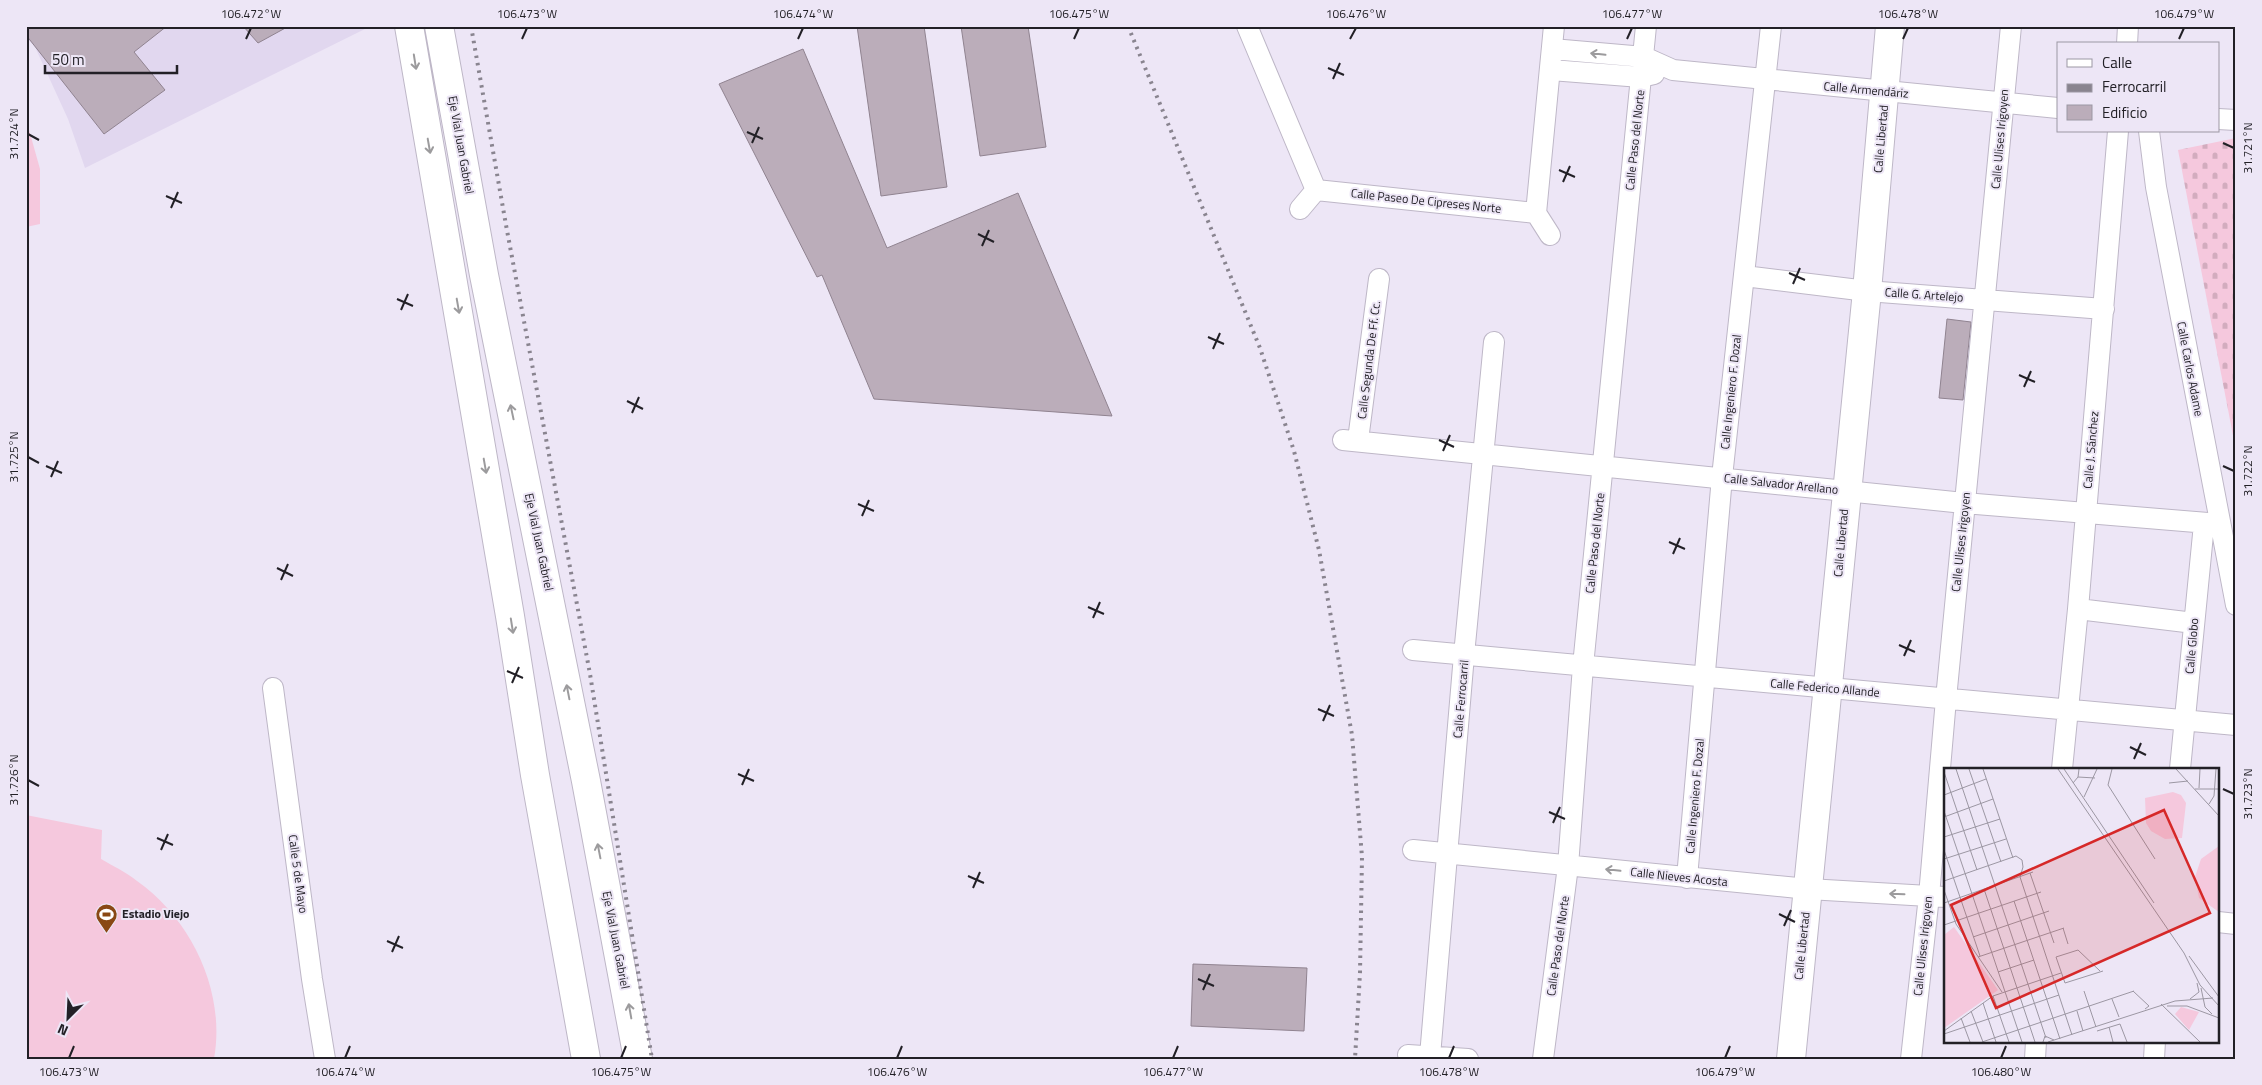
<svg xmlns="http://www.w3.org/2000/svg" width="2262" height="1085" font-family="'Titillium Web',sans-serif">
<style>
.built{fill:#e1d7ef}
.cemetery{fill:url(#cemetery-stones)}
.pitch{fill:#f5c8dd}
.building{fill:#bbadba;stroke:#908390}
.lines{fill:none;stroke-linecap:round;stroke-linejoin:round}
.street-casing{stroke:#beb7c7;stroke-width:22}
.secondary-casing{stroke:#beb7c7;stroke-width:30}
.primary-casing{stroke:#beb7c7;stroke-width:30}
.street{stroke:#fff;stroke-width:20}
.secondary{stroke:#fff;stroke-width:28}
.primary{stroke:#fff;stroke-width:28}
.rail{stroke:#89848f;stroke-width:4;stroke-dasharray:2.5 5;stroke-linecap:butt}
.oneway{stroke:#9c9b9d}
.ticks{fill:none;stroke:#222026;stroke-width:2}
.labels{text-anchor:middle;stroke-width:4;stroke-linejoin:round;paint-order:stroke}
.street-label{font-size:12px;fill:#222026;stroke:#ede6f6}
.poi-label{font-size:12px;font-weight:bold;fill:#222026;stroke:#ede6f6;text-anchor:start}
.inset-road{fill:none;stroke:#9c97a3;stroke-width:1}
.view{fill:#d62828;fill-opacity:0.15;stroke:#d62828;stroke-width:2.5}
.inset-edge{fill:none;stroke:#222026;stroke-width:2.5}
.neatline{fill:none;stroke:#222026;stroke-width:2}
.ticks-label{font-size:12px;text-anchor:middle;fill:#222026}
</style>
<defs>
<pattern id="cemetery-stones" width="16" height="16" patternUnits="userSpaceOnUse" patternTransform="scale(1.25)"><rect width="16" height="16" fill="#f5c8dd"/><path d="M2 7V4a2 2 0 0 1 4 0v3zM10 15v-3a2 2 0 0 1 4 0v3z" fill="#d2acbe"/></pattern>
</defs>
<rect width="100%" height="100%" fill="#ede6f6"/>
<path class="built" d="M26,26H371L85,168L68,119L35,47L26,37Z"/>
<path class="cemetery" d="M2236,138V451L2178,150Z"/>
<path class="pitch" d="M26,119L40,169V224L26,227Z
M26,815L102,830L101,859C113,866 126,872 137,881C192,920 226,992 214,1059H26Z"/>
<path class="building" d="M26,26H167L134,52L165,90L104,134L26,35Z
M243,26H289L258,43Z
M857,26H924L947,187L881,196Z
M961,26H1028L1046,147L980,156Z
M803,49L887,248L1018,193L1112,416L874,399L822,275L817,277L719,84Z
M1947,319L1971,322L1963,400L1939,398Z
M1193,964L1307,968L1304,1031L1191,1026Z"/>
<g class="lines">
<defs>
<path id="street" d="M1247,26L1316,190
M2127,44L2128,26
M1552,49L1644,57L1673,70L2058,108
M1551,70L1641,77L1654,74
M2218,119L2236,120
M2149,131L2156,187L2236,605
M1316,190L1536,213
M1300,209L1316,190
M1536,213L1554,26
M1536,213L1550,235
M1744,276L1867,291L2104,309
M1343,440L1964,503L2220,524
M1358,440L1379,279
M2078,609L2194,623
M1413,650L2236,725
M273,688L312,979L325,1059
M2062,769L2078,609L2118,131
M2180,769L2204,524
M1413,850L1808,889L1946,897
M1687,878L1722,477L1771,26
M2218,922L2236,924
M1408,1055L1468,1059
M1430,1056L1464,655L1494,342
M1543,1059L1568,866L1583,666L1646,26
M1911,1059L1929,896L1946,699L2011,26
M2035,1059L2036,1041
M2154,1059L2155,1041"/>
<path id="secondary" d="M1791,1059L1867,291L1890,26"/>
<path id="primary" d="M409,26L510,616L535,775L586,1059
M439,26L484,275L586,781L638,1059"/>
</defs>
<use href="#street" class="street-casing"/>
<use href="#secondary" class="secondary-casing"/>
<use href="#primary" class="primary-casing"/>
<use href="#street" class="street"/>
<use href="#secondary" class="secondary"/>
<use href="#primary" class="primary"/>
<path class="rail" d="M471,26L506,225L590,674L652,1059
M1128,26L1260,348L1294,451L1319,550L1352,735L1362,857L1360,973L1355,1059"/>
</g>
<defs><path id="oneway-shaft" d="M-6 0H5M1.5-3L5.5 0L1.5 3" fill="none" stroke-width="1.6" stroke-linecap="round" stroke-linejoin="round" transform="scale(1.25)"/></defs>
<g class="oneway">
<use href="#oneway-shaft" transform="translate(1598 54) rotate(-174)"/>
<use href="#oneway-shaft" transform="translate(415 62) rotate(81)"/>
<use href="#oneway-shaft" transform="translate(429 146) rotate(80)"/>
<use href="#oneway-shaft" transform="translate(458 306) rotate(80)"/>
<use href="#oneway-shaft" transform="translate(512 412) rotate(-102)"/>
<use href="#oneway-shaft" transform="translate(485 466) rotate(80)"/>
<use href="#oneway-shaft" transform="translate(512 626) rotate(81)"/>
<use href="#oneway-shaft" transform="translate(568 692) rotate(-101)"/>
<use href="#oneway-shaft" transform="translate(599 851) rotate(-101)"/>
<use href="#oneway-shaft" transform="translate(1613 870) rotate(-174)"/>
<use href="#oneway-shaft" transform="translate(1897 894) rotate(-178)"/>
<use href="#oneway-shaft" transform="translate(630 1011) rotate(-100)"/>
</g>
<path class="ticks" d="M246,39L251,28M522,39L527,28M798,39L803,28M1074,39L1079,28M1350,39L1356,28M1627,39L1632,28M1903,39L1908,28M2179,39L2184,28M1328,68L1344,75M1333,79L1340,63M747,132L763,139M28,134L39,140M752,143L759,127M2223,143L2234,148M1559,170L1575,177M1563,182L1570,166M166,196L182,203M171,208L178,192M978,234L994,242M982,246L989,230M1789,273L1805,280M1793,284L1800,268M397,299L413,306M401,310L408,294M1208,337L1224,344M1213,349L1220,333M2019,375L2035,382M2024,387L2031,371M627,401L643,409M632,413L639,397M1439,440L1454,447M1443,451L1450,435M28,457L39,463M46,466L62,473M2223,466L2234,471M51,477L58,461M858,504L874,511M862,516L869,500M1669,542L1685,549M1673,554L1680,538M277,568L293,576M281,580L288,564M1088,607L1104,614M1093,618L1100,602M1899,645L1915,652M1904,656L1911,640M507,671L523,678M512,683L519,667M1318,709L1334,716M1323,721L1330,705M2130,747L2146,755M2134,759L2141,743M738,774L754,781M28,780L39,786M742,785L749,769M2223,789L2234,794M1549,812L1565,819M1553,823L1560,807M157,838L173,845M161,850L168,834M968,876L984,883M973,888L980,872M1779,914L1795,922M1784,926L1791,910M387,941L403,948M392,952L399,936M1198,979L1214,986M1203,990L1210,974M69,1058L74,1046M345,1058L350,1046M621,1058L626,1046M897,1058L902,1046M1173,1058L1178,1046M1449,1058L1454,1046M1725,1058L1730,1046M2001,1058L2006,1046"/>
<defs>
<symbol id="stadium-pin" viewBox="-11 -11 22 30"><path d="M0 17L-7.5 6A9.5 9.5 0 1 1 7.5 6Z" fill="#894814" stroke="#ede6f6"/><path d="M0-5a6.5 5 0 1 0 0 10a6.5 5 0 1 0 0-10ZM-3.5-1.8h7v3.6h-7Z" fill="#fff"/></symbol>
</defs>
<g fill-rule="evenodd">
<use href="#stadium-pin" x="94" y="902" width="25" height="34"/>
</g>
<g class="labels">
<g class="street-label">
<text transform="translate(1866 90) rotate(5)" y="4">Calle Armendáriz</text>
<text transform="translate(1881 139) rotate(-85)" y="4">Calle Libertad</text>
<text transform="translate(2000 139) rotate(-85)" y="4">Calle Ulises Irigoyen</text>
<text transform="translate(1635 140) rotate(-84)" y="4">Calle Paso del Norte</text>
<text transform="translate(461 145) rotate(80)" y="4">Eje Vial Juan Gabriel</text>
<text transform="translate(1426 201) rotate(6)" y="4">Calle Paseo De Cipreses Norte</text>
<text transform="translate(1924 295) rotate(4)" y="4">Calle G. Artelejo</text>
<text transform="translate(1369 360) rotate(-83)" y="4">Calle Segunda De Ff. Cc.</text>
<text transform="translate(2190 369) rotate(79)" y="4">Calle Carlos Adame</text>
<text transform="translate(1731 392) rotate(-84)" y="4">Calle Ingeniero F. Dozal</text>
<text transform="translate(2091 450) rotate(-85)" y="4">Calle J. Sánchez</text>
<text transform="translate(1781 484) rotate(6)" y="4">Calle Salvador Arellano</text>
<text transform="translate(539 542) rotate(78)" y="4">Eje Vial Juan Gabriel</text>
<text transform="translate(1961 542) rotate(-84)" y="4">Calle Ulises Irigoyen</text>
<text transform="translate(1595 543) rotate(-84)" y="4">Calle Paso del Norte</text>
<text transform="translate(1841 543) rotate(-85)" y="4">Calle Libertad</text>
<text transform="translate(2192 646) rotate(-85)" y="4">Calle Globo</text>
<text transform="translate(1825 688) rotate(5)" y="4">Calle Federico Allande</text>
<text transform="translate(1461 699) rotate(-85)" y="4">Calle Ferrocarril</text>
<text transform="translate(1695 796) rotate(-85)" y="4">Calle Ingeniero F. Dozal</text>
<text transform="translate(298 874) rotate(82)" y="4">Calle 5 de Mayo</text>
<text transform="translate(1679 877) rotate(6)" y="4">Calle Nieves Acosta</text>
<text transform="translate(616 940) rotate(79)" y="4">Eje Vial Juan Gabriel</text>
<text transform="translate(1558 946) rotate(-82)" y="4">Calle Paso del Norte</text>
<text transform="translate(1802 946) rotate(-84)" y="4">Calle Libertad</text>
<text transform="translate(1923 946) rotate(-84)" y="4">Calle Ulises Irigoyen</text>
</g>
<g class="poi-label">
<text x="122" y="918">Estadio Viejo</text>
</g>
</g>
<g transform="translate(1944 768)">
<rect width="275" height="275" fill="#ede6f6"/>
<path d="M10,159L54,222L0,260V167Z" fill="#f5c8dd"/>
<path d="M237,239L255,244L245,262L231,246Z" fill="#f5c8dd"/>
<path d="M229,24L237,27L242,35L238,70L221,71L207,63L202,55L201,30ZM275,78V144L255,130L251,109L257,91Z" fill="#f5c8dd"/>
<path class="inset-road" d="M12,1L102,270M25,1L57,94M39,1L69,90M114,1L240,185L256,217L275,238M120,1L210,135M168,1L164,17L211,91M232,1L275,48M0,4L33,102M134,9L151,10M129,15L134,9L135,1M225,15L244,13M255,20L256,1M251,21H275M0,27L42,11M140,29L153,1M265,36L270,28L272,1M0,43L78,274M0,49L49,31M0,69L56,51M0,82L36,188M0,91L62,71M86,105L110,175M0,113L72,88L78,92L79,99L76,109L128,267M40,121L91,274M0,122L12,156L58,224M70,133L116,271M0,135L89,104M0,157L97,124M119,160L124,176M29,169L105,143M134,182L156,203M245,188L275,229M34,189L120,160M112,189L121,215M112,189L134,182M54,204L90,192M121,215L159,203M257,220L261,239L268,246M140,223L152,259M189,223L205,238L201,241M49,228L65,274M168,231L175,249M246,231L255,224L253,215M39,235L52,274M217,236L256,274M223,238H243L275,250M27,243L39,274M133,243L139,263M17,250L26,274M165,259L169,274M0,263L49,228L117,205M153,263L176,256L183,274M0,266L115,227M38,274L190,223M99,274L101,268L110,272M104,274L231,233L269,230"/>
<path class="view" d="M220,42L266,145L52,240L7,137Z"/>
<rect width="275" height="275" class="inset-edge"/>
</g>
<rect width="2262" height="1085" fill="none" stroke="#ede6f6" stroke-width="55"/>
<rect x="2057" y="42" width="162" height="90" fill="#ede6f6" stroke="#9c97a3"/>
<rect x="2067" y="59" width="25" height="8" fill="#ffffff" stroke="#9c97a3"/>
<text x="2102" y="68" font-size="15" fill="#222026">Calle</text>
<rect x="2067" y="84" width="25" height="8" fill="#89848f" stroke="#9c97a3"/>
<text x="2102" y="92" font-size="15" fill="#222026">Ferrocarril</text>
<rect x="2067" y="105" width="25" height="15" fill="#bbadba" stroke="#9c97a3"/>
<text x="2102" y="118" font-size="15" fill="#222026">Edificio</text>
<g transform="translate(68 1018) rotate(204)" stroke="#ede6f6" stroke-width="4" paint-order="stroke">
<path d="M0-4L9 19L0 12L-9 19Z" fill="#222026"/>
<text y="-8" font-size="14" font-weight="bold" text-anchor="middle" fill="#222026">N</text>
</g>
<path d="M45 65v8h132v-8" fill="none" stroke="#222026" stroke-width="2.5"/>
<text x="52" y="65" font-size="15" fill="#222026" stroke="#ede6f6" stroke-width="4" paint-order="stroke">50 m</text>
<rect x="28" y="28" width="2206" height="1030" class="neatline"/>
<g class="ticks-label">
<text x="251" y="18">106.472°W</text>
<text x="527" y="18">106.473°W</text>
<text x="803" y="18">106.474°W</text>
<text x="1079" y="18">106.475°W</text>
<text x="1356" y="18">106.476°W</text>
<text x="1632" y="18">106.477°W</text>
<text x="1908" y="18">106.478°W</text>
<text x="2184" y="18">106.479°W</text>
<text transform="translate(14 134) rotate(-90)" y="4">31.724°N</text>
<text transform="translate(2248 148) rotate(-90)" y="4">31.721°N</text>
<text transform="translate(14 457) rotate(-90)" y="4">31.725°N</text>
<text transform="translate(2248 471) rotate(-90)" y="4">31.722°N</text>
<text transform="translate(14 780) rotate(-90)" y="4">31.726°N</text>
<text transform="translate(2248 794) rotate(-90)" y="4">31.723°N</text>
<text x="69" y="1076">106.473°W</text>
<text x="345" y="1076">106.474°W</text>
<text x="621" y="1076">106.475°W</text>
<text x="897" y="1076">106.476°W</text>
<text x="1173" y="1076">106.477°W</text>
<text x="1449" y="1076">106.478°W</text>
<text x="1725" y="1076">106.479°W</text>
<text x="2001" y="1076">106.480°W</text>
</g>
</svg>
